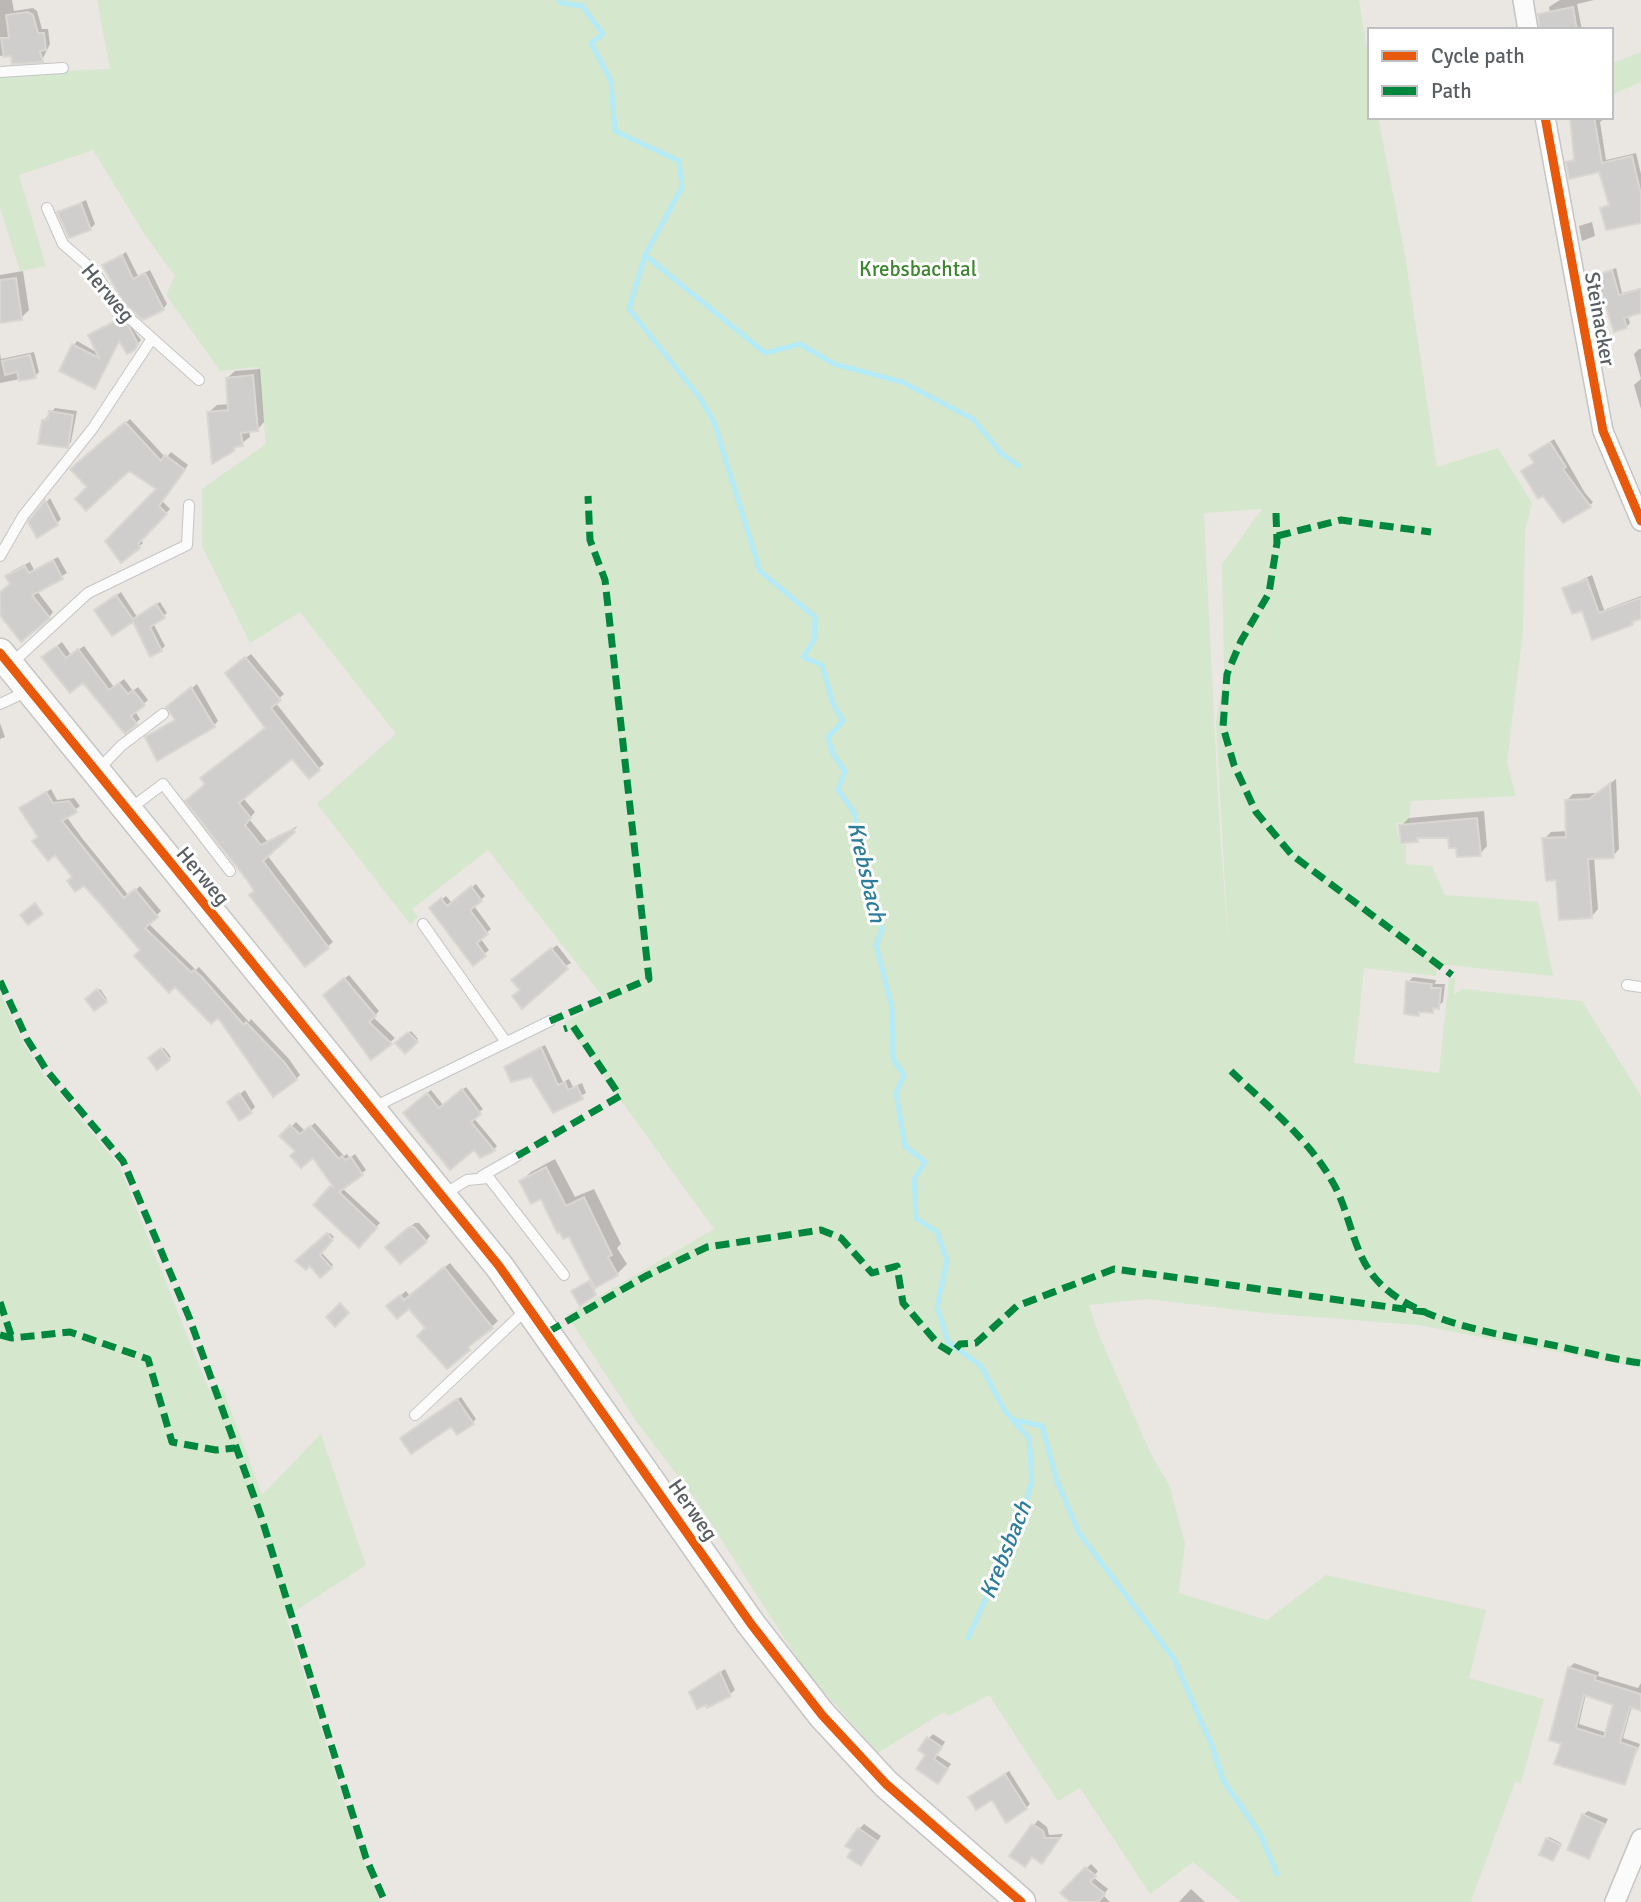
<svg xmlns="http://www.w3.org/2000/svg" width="1641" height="1902" font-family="Signika,sans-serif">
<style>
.green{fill:#d5e7cc;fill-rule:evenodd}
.shadow{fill:#0003;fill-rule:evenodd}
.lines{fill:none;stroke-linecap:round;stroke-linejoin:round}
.stream{stroke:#b5eaf7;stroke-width:5}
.building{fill:#d0cecc;stroke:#dad6d2;stroke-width:2;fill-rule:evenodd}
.lane-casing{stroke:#c5c5c4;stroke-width:12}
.street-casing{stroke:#c5c5c4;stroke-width:22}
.secondary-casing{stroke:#c5c5c4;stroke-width:31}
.lane{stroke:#fcfbfb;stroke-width:10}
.street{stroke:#fcfbfb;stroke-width:19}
.secondary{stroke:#fcfbfb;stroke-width:28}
.quiet{stroke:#00873e;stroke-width:7;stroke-dasharray:14 7;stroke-linecap:butt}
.cycleway-casing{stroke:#fff;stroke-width:13}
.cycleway{stroke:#e8590c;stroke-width:9}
.labels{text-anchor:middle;stroke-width:6;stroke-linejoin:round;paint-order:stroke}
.park-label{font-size:21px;fill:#3d852e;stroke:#fff}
.street-label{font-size:21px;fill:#595f62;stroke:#fff}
.water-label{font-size:23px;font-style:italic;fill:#2e7d9c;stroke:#fff}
</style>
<rect width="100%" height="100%" fill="#eae7e3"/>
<path class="green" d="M97,0H1359L1370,67V117H1378L1405,255L1437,467L1498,448L1532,503L1525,532L1523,631L1507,762L1516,796L1411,801L1409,823H1396L1400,844L1406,845V864L1432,866L1445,895L1538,902L1553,976L1438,964L1436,976L1364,968L1354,1063L1439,1073L1449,978H1455L1454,995L1462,989L1582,1001L1641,1096V1368L1418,1325L1265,1313L1147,1299L1089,1305L1099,1335L1149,1450L1170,1487L1185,1544L1179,1593L1267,1620L1326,1575L1486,1610L1469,1678L1544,1699L1521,1783L1515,1782L1471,1901L1473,1902H1241L1193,1862L1150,1894L1080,1788L1058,1801L989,1695L948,1716L944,1712L878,1753L804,1669L696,1500L636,1421L567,1315L714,1229L564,1022L606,1001L488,850L412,909L418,917L410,924L317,804L396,734L300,612L250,643L202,546V489L266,444L258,367L220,371L166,295L175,276L145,235L93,150L19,175L46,266L20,271L0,208V74L110,69ZM1262,509L1222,564L1224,672L1216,722L1229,958L1218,800L1204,513Z
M1641,52V82L1611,95V64Z
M0,992L23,1043L43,1074L119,1165L209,1390L223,1389L262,1495L321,1434L366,1565L286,1617L359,1849L380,1902H0Z"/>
<path class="shadow" d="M0,0H12L14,11L33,8L37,11L42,29H48L50,44L42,60L12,54L0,56Z
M1560,0H1594L1577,4L1582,30H1554L1549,7Z
M1572,117H1607L1600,122L1606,160L1636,153L1641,174V222L1602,208L1611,203L1600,169L1568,163L1575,158Z
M86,200L95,224L90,229L59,213Z
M1592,222L1595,236L1582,241L1579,226Z
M126,252L138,276L150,270L167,304L163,309L105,266Z
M1616,268L1622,293L1641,288V311L1627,315L1630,323L1626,327L1598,275Z
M23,271L29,310L21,318L0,321V275Z
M123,316L141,340L135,348L120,339L95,387L74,345L77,341L98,353L90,335Z
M1639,349H1641V379L1634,354Z
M34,352L39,372L35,376L0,383V353L1,359Z
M260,369L264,422L257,430H249L250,437L233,450L209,412L217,405L230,404L227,378L235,371Z
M1641,379V409L1634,385Z
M55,408L77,411L71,442L67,446L44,420Z
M130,419L166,458L171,452L188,465L162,501L170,509L141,539L143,543L122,560L158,489L129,468L89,487L76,465Z
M1554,439L1585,493L1593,502L1589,506L1523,471L1535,462L1531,455Z
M50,498L61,519L57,523L30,522Z
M58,557L67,573L37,591L53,612L49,617L0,611V593L12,584L8,576L12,571L30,562L34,570Z
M1592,575L1604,610L1641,596V617L1593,638L1583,609L1564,588Z
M121,592L137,617L160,602L167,613L153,623L165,646L161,650L133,620L100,607Z
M62,642L71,655L84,646L114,687L124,679L133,691L138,687L148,700L135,711L140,719L136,723L48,653Z
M251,654L284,694L275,702L324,764L309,776L293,756L243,798L255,812L249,819L267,841L298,826L267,855L333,942L305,965L256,890L187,801L267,728L232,669Z
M197,684L218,721L213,726L147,738L176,719L173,703Z
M0,723L5,737L0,739Z
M1616,779L1619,849L1613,856L1594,857L1598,909L1592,916L1557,878L1544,839L1551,832L1568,831L1566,801L1573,794L1597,793Z
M51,789L57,800L74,798L80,806L66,816L82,838L129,896L140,886L161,911L148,923L196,970L199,967L249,1022L251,1019L289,1059L300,1075L296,1079L143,950L84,883L74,876L21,808Z
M1484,811L1487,846L1480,854L1458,846L1450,836L1420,837L1417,840L1401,826L1409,818Z
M476,884L485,896L474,906L491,929L480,938L489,950L473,963L436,904L446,896L452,903Z
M557,945L571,963L522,990L518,975Z
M349,975L379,1011L373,1017L395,1038L372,1058L329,991Z
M1413,977L1436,980L1435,984H1445L1443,1002L1432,1011L1422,1010L1418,1014L1408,982Z
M100,989L107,999L94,1009L87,999Z
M411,1031L418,1039L405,1051L397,1043Z
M545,1045L563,1082L569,1079L573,1087L582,1083L586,1093L553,1111L532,1075L511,1064Z
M164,1048L171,1057L157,1068L150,1058Z
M466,1087L483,1109L473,1117L497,1146L494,1149L474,1148L409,1109L431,1090L443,1105Z
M245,1090L255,1107L251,1111L229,1102Z
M296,1122L305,1131L315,1123L344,1156L347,1154L350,1158L355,1154L366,1170L342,1188L380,1223L359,1246L315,1205L334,1185L314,1155L297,1151L282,1136Z
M555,1159L575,1197L594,1189L621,1244L617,1248L627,1264L617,1274L594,1286L595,1294L575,1290L593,1279L570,1234L542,1197L521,1181L531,1172Z
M415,1223H419L430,1236L426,1241L392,1242Z
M330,1233L334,1237L321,1252L333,1265L321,1276L310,1264L298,1261Z
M450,1263L498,1321L447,1367L428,1328L410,1307L394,1301L406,1291L410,1296Z
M461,1397L476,1419L473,1422L406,1435Z
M1574,1663L1599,1672L1598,1676L1638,1688L1641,1683V1709L1632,1706L1623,1738L1640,1744L1624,1783L1563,1743L1569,1668ZM1586,1694L1615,1704L1607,1733L1579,1724Z
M725,1669L735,1690L730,1694L691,1692Z
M933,1734L945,1742L937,1755L951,1764L938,1782L928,1754L929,1738Z
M1009,1771L1030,1804L1026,1808L992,1798L970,1797Z
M1588,1811L1608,1819L1589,1857L1583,1815Z
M1038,1820L1047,1827L1049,1835L1063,1834L1046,1857L1012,1855Z
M864,1824L881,1836L865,1859L854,1850L859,1829Z
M1549,1837L1561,1843L1555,1857L1547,1839Z
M1091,1864L1098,1871L1093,1877L1108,1889L1103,1895L1110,1902H1073L1062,1893Z
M1191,1889L1205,1902H1179Z"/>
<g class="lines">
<path class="stream" d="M559,0L561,3L582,6L603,34L591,43L611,81L615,131L679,161L682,187L645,255L629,309L700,398L714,422L760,571L815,617L814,640L803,657L822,665L833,704L843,721L828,737L833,754L845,771L838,790L854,812L882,929L876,945L892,1008L893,1059L904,1075L896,1093L905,1146L925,1162L914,1179L916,1218L937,1232L947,1261L937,1307L948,1342L981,1366L1005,1411L1029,1438L1032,1481L1020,1522L968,1638
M645,255L765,353L800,344L834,364L902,382L973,419L1002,454L1019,466
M1014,1420L1042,1426L1057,1481L1079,1533L1174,1659L1212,1746L1223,1780L1260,1834L1277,1874"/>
</g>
<path class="building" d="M1573,7L1577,30H1540L1538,14Z
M28,12L33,15L38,33H44L46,50L40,51L43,62L12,64L11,56L4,57L1,38H9L6,15Z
M1570,117H1594L1602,163L1632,156L1641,194V223L1606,230L1600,208L1609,205L1599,172L1569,179L1566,162L1574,160Z
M81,203L91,230L69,238L57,212Z
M122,255L133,279L145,273L164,310L143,320L123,302L102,265Z
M1612,270L1619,295L1641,289V313L1624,318L1627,328L1614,332L1596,275Z
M16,278L22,320L0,323V280Z
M119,319L129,327L138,344L135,350L127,354L119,341L95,389L59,371L72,344L99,358L88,335Z
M30,355L36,378L19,381L17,372L5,375L2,361Z
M253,375L258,431L241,433L243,446L234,447V451L212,464L207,412L228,410L226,378Z
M49,411L73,415L68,448L38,444L42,420L48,419Z
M125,422L161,461L165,455L185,470L159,506L167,514L138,544L140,548L121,563L105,541L156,489L129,471L86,511L75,499L87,487L70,469Z
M1550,442L1566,467L1563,469L1591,507L1563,523L1543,496L1538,499L1521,471L1534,463L1529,455Z
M45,500L58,525L37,538L28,522Z
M53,560L63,579L32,595L50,618L21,642L0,615V592L10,584L5,576L25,566L29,573Z
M1587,579L1599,613L1641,598V619L1632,622L1633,625L1592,640L1582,611L1572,614L1562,588Z
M116,595L133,619L156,604L165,618L150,627L162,651L150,657L133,622L112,636L94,610Z
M57,646L66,658L78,649L109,690L119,683L128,694L133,690L145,705L131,716L137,724L125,734L83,683L70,693L41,657Z
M245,657L281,700L271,708L320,770L309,779L292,759L239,803L251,818L245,825L261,845L293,829L295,832L263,861L329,948L305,967L249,895L254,891L247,880L185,801L205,784L200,778L265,728L225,673Z
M191,687L215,727L157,761L145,737L175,720L166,707Z
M1610,783L1614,858L1588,859L1592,918L1559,920L1556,880L1546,881L1542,838L1566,837L1565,800L1589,799Z
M46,792L53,803L69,801L77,812L62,821L124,898L135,889L158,917L145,928L191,972L194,970L201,976L244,1025L246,1022L285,1063L297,1080L273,1097L218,1018L211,1024L175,987L169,993L134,956L140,950L96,899L84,886L75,892L67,881L72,877L55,855L48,861L32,841L38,837L19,808Z
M1477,818L1481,856L1457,857L1456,848H1449L1448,838H1417L1418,842L1401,843L1399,825Z
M471,886L482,901L470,910L488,934L477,943L486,956L473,966L429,908L441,898L447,906Z
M35,903L43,914L28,925L20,915Z
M551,948L568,969L522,1009L512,996L520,990L511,980Z
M344,978L376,1016L369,1022L392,1044L371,1060L323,995Z
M1406,981L1432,984L1431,988H1441L1439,1009L1433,1008V1013L1419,1012V1016L1404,1014Z
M97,989L107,1002L94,1011L85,999Z
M408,1032L418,1042L405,1054L395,1043Z
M541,1047L558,1085L565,1082L568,1090L577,1086L583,1099L553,1113L531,1077L511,1082L504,1067Z
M161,1048L170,1060L157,1070L148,1058Z
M462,1089L481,1114L471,1122L495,1151L480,1158L474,1150L450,1170L403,1113L427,1093L439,1108Z
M239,1093L252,1113L239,1121L227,1102Z
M290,1125L300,1134L310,1126L339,1159L342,1156L345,1160L351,1157L363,1175L339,1192L377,1228L359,1248L313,1205L331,1185L334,1188L313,1158L301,1168L290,1156L295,1151L279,1136Z
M546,1167L566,1206L584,1197L612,1255L608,1257L618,1275L595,1288L569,1237L563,1239L560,1232L557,1233L541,1199L531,1204L519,1181Z
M409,1227H414L427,1242L400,1264L385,1247Z
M327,1233L333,1240L320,1255L332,1268L320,1278L310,1266L306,1270L295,1261Z
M444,1267L493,1328L468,1347L470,1350L447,1369L417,1336L425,1328L409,1309L397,1319L386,1306L400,1295L404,1300Z
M589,1281L596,1295L580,1306L571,1291Z
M340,1303L349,1313L335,1327L326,1317Z
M457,1399L474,1424L457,1435L451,1427L411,1454L400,1438Z
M1568,1667L1596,1676L1595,1680L1641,1694V1711L1630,1707L1620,1742L1637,1748L1625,1785L1554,1764L1561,1744L1549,1740ZM1584,1695L1613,1705L1604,1737L1576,1728Z
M720,1672L731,1696L707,1708L706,1705L697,1709L689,1692Z
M927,1737L942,1747L934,1759L948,1769L938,1784L916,1769L925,1755L918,1750Z
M1005,1774L1027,1809L1006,1823L992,1800L976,1810L968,1797Z
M1582,1814L1604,1824L1589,1859L1567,1850Z
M1032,1824L1043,1831L1045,1838H1060L1042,1864L1032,1857L1025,1867L1009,1856Z
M858,1828L877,1841L861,1866L847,1857L852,1850L845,1846Z
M1546,1838L1561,1845L1553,1861L1539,1855Z
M1085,1867L1096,1876L1090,1882L1105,1894L1098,1902H1070L1060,1893Z"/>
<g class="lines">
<defs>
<path id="lane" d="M0,72L63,68
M47,208L63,244L94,271L117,307L199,380
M0,556L23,516L93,428L151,340
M11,664L88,593L187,545L189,505
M0,704L28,691
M97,771L121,746L163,714
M131,808L163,784L230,871
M423,924L506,1042
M1627,985L1641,987
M374,1107L550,1021
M482,1176L517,1156
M443,1195L467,1180L489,1178L564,1275
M415,1415L527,1309"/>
<path id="street" d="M1523,0L1528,30
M1545,117L1603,431L1641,521
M1615,1902L1641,1839"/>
<path id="secondary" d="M0,653L499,1266L751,1624L822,1715L886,1784L1021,1902"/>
</defs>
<use href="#lane" class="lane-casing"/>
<use href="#street" class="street-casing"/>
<use href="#secondary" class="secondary-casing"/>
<use href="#lane" class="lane"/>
<use href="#street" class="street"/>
<use href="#secondary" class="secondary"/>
<path class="quiet" d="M1276,513L1277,543L1269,593L1241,641L1227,674L1223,727L1234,765L1256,812L1292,855L1452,975
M1277,536L1341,520L1431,532
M0,981L27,1039L47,1071L123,1161L189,1317L261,1516L366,1858L385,1902
M550,1021L649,979L605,580L590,540L588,496
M1231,1071C1266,1105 1308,1138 1332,1181C1350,1211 1352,1251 1375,1278C1412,1322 1498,1334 1552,1345C1581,1351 1611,1359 1641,1363
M517,1156L620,1096L573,1026L564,1029
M0,1302L12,1338
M548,1332L646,1276L707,1247L821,1230L841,1238L872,1273L897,1266L903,1303L939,1345L952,1353L960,1344L976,1343L1017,1306L1114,1269L1426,1312
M0,1335L12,1338L70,1332L148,1359L172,1442L216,1450L235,1448"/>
<defs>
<path id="cycleway" d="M1545,117L1603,431L1641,521
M0,653L499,1266L751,1624L822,1715L886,1784L1021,1902"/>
</defs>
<use href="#cycleway" class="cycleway-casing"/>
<use href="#cycleway" class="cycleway"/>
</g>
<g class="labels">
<g class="park-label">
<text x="918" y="276">Krebsbachtal</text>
</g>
<g class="street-label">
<text transform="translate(108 293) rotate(50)" y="7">Herweg</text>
<text transform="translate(1600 319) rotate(80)" y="7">Steinacker</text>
<text transform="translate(203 876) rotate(50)" y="7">Herweg</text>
<text transform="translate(693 1510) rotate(55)" y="7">Herweg</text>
</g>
<g class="water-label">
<text transform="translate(867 872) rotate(77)" y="8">Krebsbach</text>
<text transform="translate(1005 1550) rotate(-68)" y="8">Krebsbach</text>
</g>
</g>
<rect x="1368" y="28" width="245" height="91" fill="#ffffff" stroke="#bdbfc0" stroke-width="2"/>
<rect x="1382" y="51" width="35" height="10" fill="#e8590c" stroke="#bdbfc0" stroke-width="2"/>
<text x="1431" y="63" font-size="21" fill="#595f62">Cycle path</text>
<rect x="1382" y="86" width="35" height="10" fill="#00873e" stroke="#bdbfc0" stroke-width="2"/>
<text x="1431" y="98" font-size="21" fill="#595f62">Path</text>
</svg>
